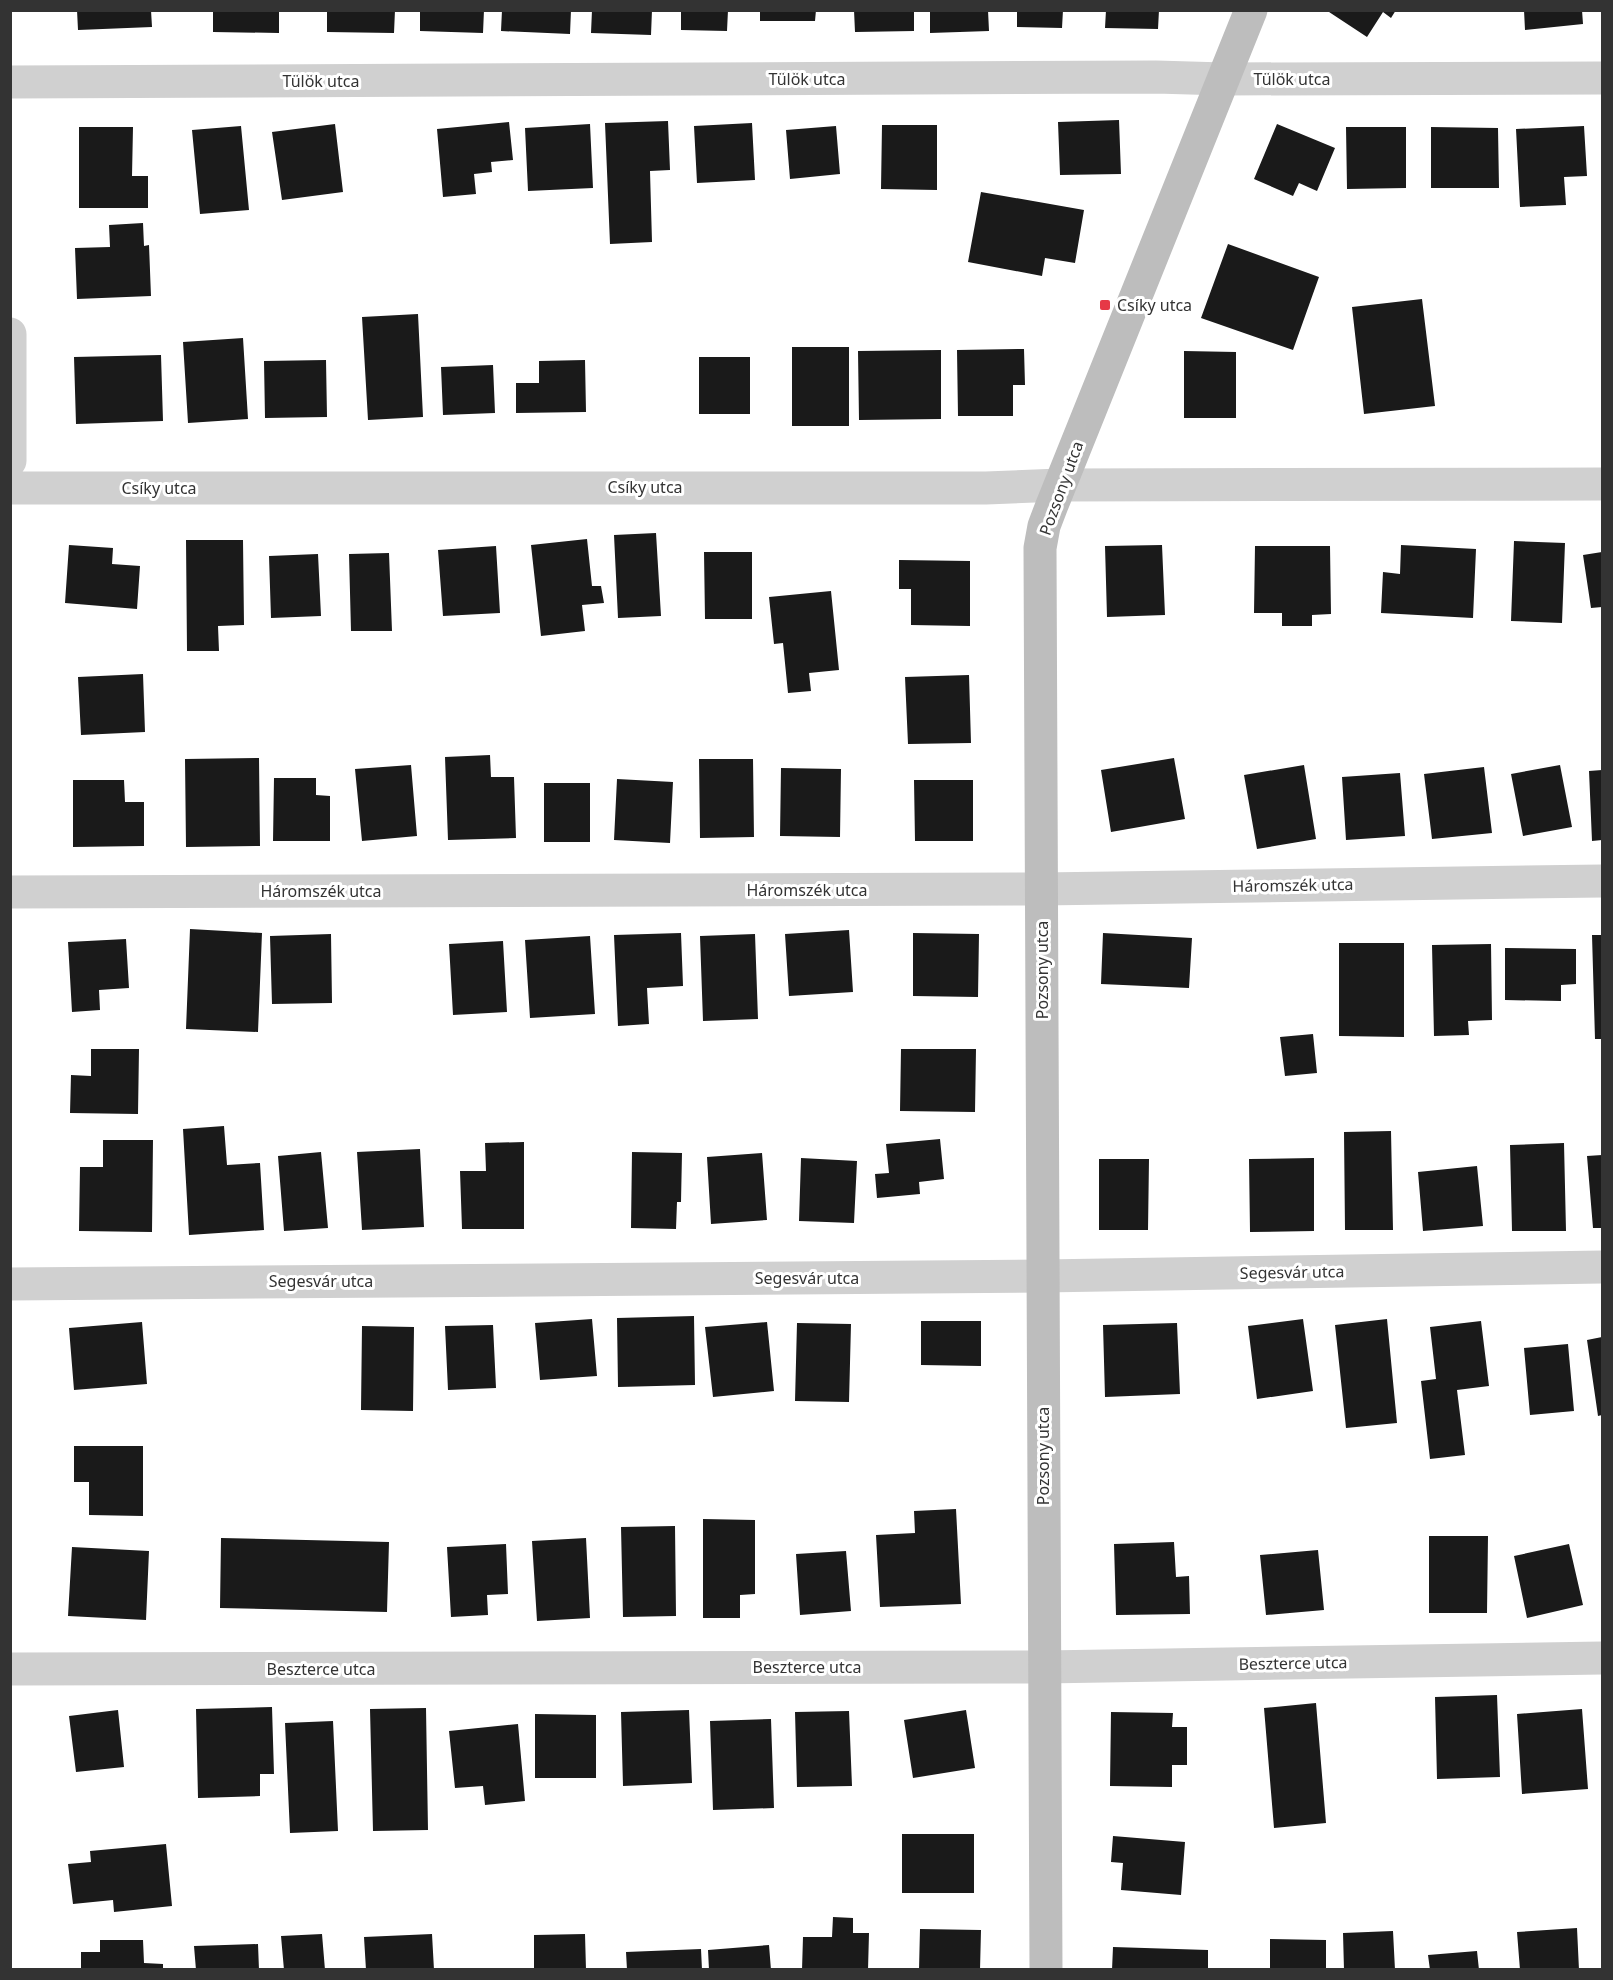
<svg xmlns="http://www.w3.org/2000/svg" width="1613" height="1980" font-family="'Noto Sans',sans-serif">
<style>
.building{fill:#1a1a1a}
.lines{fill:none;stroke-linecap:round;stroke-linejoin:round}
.street{stroke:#d0d0d0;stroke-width:33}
.secondary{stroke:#bdbdbd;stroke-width:33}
.poi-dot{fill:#e63946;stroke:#fff;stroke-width:2}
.labels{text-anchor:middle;stroke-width:6;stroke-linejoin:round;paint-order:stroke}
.street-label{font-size:16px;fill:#333;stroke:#fff}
.poi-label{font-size:16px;fill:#333;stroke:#fff;text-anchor:start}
</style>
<rect width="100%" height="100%" fill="#fff"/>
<path class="building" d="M77,10H151L152,27L78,30Z
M213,10H279V33L213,32Z
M327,10H395L394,33L327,32Z
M420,10H484L483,33L420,31Z
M502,10H571L570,34L501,31Z
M592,10H652L651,35L591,33Z
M681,10H728L727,31L681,30Z
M760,10H816L815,21H760Z
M854,10H914V31L855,32Z
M930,10H988L989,31L930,33Z
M1017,10H1063L1062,28L1017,27Z
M1106,10H1159L1158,29L1105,28Z
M1326,10H1396L1391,18L1383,12L1367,37Z
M1524,10H1582L1583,24L1525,30Z
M1119,120L1121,174L1060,175L1058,122Z
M668,121L670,170L650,171L652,242L610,244L605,123Z
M509,122L513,160L491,162L492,172L474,174L476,194L443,197L437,129Z
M752,123L755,180L697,183L694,126Z
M335,124L343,192L282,200L272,132Z
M590,124L593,188L528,191L525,128Z
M1277,124L1335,148L1317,191L1299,183L1293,196L1254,179Z
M882,125H937V190L881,189Z
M241,126L249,210L200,214L192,130Z
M836,126L840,174L790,179L786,130Z
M1584,126L1587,176L1564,177L1566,205L1520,207L1516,129Z
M79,127H133L132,176H148V208H79Z
M1346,127H1406V188L1347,189Z
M1431,127L1498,128L1499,188H1431Z
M981,192L1084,210L1075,263L1045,258L1042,276L968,262Z
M143,223L144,246L149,245L151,296L77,299L75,248L110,247L109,225Z
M1228,244L1319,277L1293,350L1201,318Z
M1422,299L1435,406L1364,414L1352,307Z
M418,314L423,417L368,420L362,317Z
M243,338L248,419L188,423L183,342Z
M792,347H849V426H792Z
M1024,349L1025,385H1013V416H958L957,350Z
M941,350V419L859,420L858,351Z
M1184,351L1236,352V418H1184Z
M161,355L163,421L76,424L74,357Z
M699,357H750V414H699Z
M326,360L327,417L265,418L264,361Z
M585,360L586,412L516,413V383H539V361Z
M493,365L495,413L443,415L441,367Z
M656,533L661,616L618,618L614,535Z
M587,539L592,586H601L604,603L582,605L585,631L541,636L531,545Z
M186,540H243L244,625L218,626L219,651H187Z
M1514,541L1565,543L1562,623L1511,621Z
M69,545L113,548L112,564L140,566L137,609L65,603Z
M1162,545L1165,615L1107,617L1105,546Z
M1401,545L1476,549L1473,618L1381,613L1383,572L1400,574Z
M496,546L500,613L443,616L438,550Z
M1255,546H1330L1331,614L1312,615V626H1282V613H1254Z
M704,552H752V619H705Z
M1602,552V607L1591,608L1583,555Z
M389,553L392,631H351L349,554Z
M318,554L321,616L271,618L269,556Z
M899,560L970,561V626L911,625V589H899Z
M831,591L839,670L809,673L811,691L788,693L783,643L774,644L769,597Z
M143,674L145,732L81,735L78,677Z
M969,675L971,743L908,744L905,677Z
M490,755L491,777H514L516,838L448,840L445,757Z
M259,758L260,846L186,847L185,759Z
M1174,758L1185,819L1111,832L1101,770Z
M699,759H753L754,837L700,838Z
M411,765L417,836L362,841L355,769Z
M1304,765L1316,839L1257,849L1244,775Z
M1560,765L1572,827L1523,836L1511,774Z
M1484,767L1492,833L1432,839L1424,774Z
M781,768L841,769L840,837L780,836Z
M1602,770V840L1592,841L1589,771Z
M1400,773L1405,836L1346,840L1342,777Z
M274,778H316V795L330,796V841H273Z
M617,779L673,782L670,843L614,840Z
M73,780H124L125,802H144V846L73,847Z
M914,780H973V841H915Z
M544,783H590V842H544Z
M190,929L262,933L258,1032L186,1029Z
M849,930L853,992L789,996L785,934Z
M681,933L683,986L647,988L649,1024L618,1026L614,935Z
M913,933L979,934L978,997L913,996Z
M1103,933L1192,938L1189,988L1101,984Z
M331,934L332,1003L272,1004L270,936Z
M755,934L758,1019L703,1021L700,936Z
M1592,935H1602V1039H1595Z
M590,936L595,1014L530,1018L525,940Z
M126,939L129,988L99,990L100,1010L72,1012L68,942Z
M503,941L507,1012L453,1015L449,944Z
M1339,943H1404V1037L1339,1036Z
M1491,944L1492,1020L1468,1021L1469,1035L1434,1036L1432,945Z
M1505,948L1576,949V984L1561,985V1001L1505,1000Z
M1313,1034L1317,1073L1285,1076L1280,1037Z
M91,1049H139L138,1114L70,1113L71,1075L91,1076Z
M901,1049H976L975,1112L900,1111Z
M224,1126L227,1165L260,1163L264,1230L189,1235L183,1129Z
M1391,1131L1393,1230H1345L1344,1132Z
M940,1139L944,1179L919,1182L920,1194L877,1198L875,1174L889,1173L886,1144Z
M103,1140H153L152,1232L79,1231L80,1167H103Z
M524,1142V1229H462L460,1171H486L485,1143Z
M1564,1143L1566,1231H1512L1510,1145Z
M420,1149L424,1227L362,1230L357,1152Z
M321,1152L328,1228L284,1231L278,1156Z
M632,1152L682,1153L681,1202H677L676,1229L631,1228Z
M762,1153L767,1220L711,1224L707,1157Z
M1602,1155V1228H1593L1587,1156Z
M801,1158L857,1161L854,1223L799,1221Z
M1314,1158V1231L1250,1232L1249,1159Z
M1099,1159H1149L1148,1230H1099Z
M1477,1166L1483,1226L1423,1231L1418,1172Z
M694,1316L695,1385L618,1387L617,1318Z
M592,1319L597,1376L540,1380L535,1323Z
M1303,1319L1313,1391L1257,1399L1248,1326Z
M1387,1319L1397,1423L1346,1428L1335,1325Z
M921,1321H981V1366L921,1365Z
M1481,1321L1489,1386L1457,1390L1465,1455L1430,1459L1421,1381L1436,1379L1430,1327Z
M142,1322L147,1384L74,1390L69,1328Z
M767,1322L774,1391L713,1397L705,1327Z
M797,1323L851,1324L849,1402L795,1401Z
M1177,1323L1180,1394L1105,1397L1103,1325Z
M493,1325L496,1388L448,1390L445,1326Z
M362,1326L414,1327L413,1411L361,1410Z
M1602,1337V1415L1598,1416L1587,1340Z
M1568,1344L1574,1411L1530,1415L1524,1348Z
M74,1446H143V1516L89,1515V1482H74Z
M956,1509L961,1604L880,1607L876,1535L915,1533L914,1511Z
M703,1519L755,1520V1594L740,1595V1618H703Z
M675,1526L676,1616L623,1617L621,1527Z
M1429,1536H1488L1487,1613H1429Z
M221,1538L389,1542L387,1612L220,1608Z
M586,1538L590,1618L537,1621L532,1541Z
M1174,1542L1176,1577L1189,1576L1190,1614L1116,1615L1114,1544Z
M506,1544L508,1594L487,1595L488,1615L451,1617L447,1547Z
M1569,1544L1583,1605L1527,1618L1514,1556Z
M72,1547L149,1551L146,1620L68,1616Z
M1318,1550L1324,1610L1266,1615L1260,1555Z
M846,1551L851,1611L800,1615L796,1554Z
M1497,1695L1500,1777L1437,1779L1435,1697Z
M1316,1703L1326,1823L1274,1828L1264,1708Z
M272,1707L274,1774H260V1796L198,1798L196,1709Z
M426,1708L428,1830L373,1831L370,1709Z
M1582,1709L1588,1789L1522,1794L1517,1714Z
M118,1710L124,1767L76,1772L69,1716Z
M689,1710L692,1783L623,1786L621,1712Z
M966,1710L975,1768L913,1778L904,1720Z
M849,1711L852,1786L797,1787L795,1712Z
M1111,1712L1173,1713L1172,1727H1187V1765H1172V1787L1110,1786Z
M535,1714L596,1715V1778H535Z
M771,1719L774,1808L713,1810L710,1721Z
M333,1721L338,1831L290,1833L285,1723Z
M518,1724L525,1801L485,1805L483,1786L455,1788L449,1731Z
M902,1834H974V1893H902Z
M1113,1836L1185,1842L1181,1895L1121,1890L1123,1863L1111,1862Z
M166,1844L172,1906L114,1912L113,1900L73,1904L68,1864L91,1862L90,1851Z
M833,1917L853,1918V1933H869L868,1970H802L803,1937H832Z
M1577,1928L1579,1970H1520L1517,1932Z
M920,1929L981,1930L980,1970H919Z
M1393,1931L1395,1970H1344L1343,1933Z
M322,1934L325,1970H284L281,1936Z
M432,1934L434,1970H366L364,1937Z
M585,1934L586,1970H534V1935Z
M1270,1939L1326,1940V1970H1270Z
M100,1940H143L144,1963L163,1964V1970H81V1952H100Z
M258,1944L259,1970H196L194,1946Z
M769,1945L771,1970H709L708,1950Z
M1113,1947L1208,1950V1970H1112Z
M701,1949L702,1970H627L626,1952Z
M1477,1951L1479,1970H1430L1428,1955Z"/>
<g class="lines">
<path class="street" d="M10,82L1156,77L1224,79L1602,78
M10,334V461
M10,488H986L1060,485L1602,484
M10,892L1041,889L1602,881
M10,1284L1043,1276L1602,1267
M10,1669L1044,1667L1602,1658"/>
<path class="secondary" d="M1046,1970L1040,548L1044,526L1052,505L1251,10"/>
</g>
<rect class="poi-dot" x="1099" y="299" width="12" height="12" rx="3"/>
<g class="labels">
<g class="street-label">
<text x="807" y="85">Tülök utca</text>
<text x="1292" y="85">Tülök utca</text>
<text x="321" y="87">Tülök utca</text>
<text x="645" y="493">Csíky utca</text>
<text x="159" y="494">Csíky utca</text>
<text transform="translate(1061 488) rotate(-70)" y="6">Pozsony utca</text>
<text transform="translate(1293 885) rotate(-1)" y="6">Háromszék utca</text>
<text x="807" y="896">Háromszék utca</text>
<text x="321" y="897">Háromszék utca</text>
<text transform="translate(1042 970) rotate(-90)" y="6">Pozsony utca</text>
<text transform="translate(1292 1272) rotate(-1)" y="6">Segesvár utca</text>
<text x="807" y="1284">Segesvár utca</text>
<text x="321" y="1287">Segesvár utca</text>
<text transform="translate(1043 1456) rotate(-90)" y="6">Pozsony utca</text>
<text transform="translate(1293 1663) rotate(-1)" y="6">Beszterce utca</text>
<text x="807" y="1673">Beszterce utca</text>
<text x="321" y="1675">Beszterce utca</text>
</g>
<g class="poi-label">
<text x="1117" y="311">Csíky utca</text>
</g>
</g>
<rect width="1613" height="1980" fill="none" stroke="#333333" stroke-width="24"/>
</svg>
